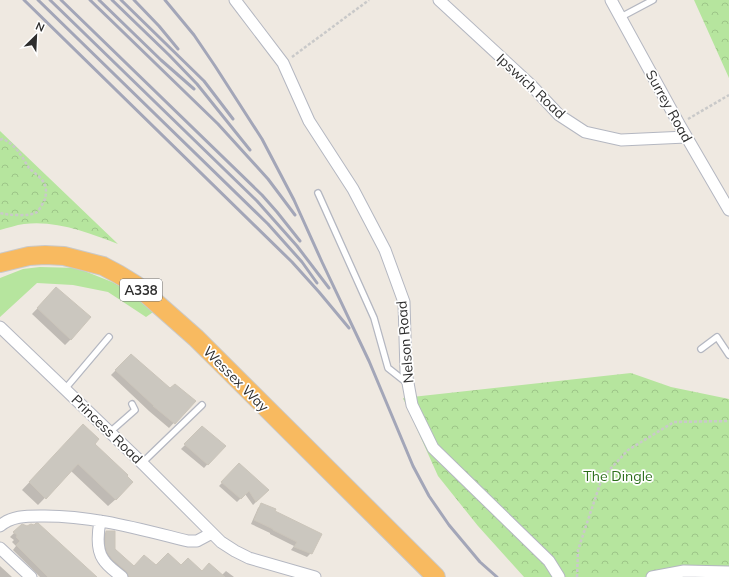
<svg xmlns="http://www.w3.org/2000/svg" width="729" height="577" font-family="Mulish,sans-serif">
<style>
.grass{fill:#b6e59e}
.forest{fill:url(#forest-crowns)}
.shadow{fill:#0003}
.building{fill:#cbc7bf;stroke:#cbc5ba}
.lines{fill:none;stroke-linecap:round;stroke-linejoin:round}
.service-casing{stroke:#b4b7c1;stroke-width:8}
.minor-casing{stroke:#b4b7c1;stroke-width:13}
.trunk-casing{stroke:#c9c9c9;stroke-width:20}
.path{stroke:#c9c9c9;stroke-width:2.5;stroke-dasharray:3 2;stroke-linecap:butt}
.service{stroke:#fff;stroke-width:5.5}
.minor{stroke:#fff;stroke-width:11}
.trunk{stroke:#f8ba60;stroke-width:18}
.rail{stroke:#a3a6b8;stroke-width:3}
.labels{text-anchor:middle;stroke-width:3.5;stroke-linejoin:round;paint-order:stroke}
.shield{fill:#fff;stroke:#6d6d6d;stroke-width:1}
.shield-label{font-size:13px;font-weight:bold;fill:#2e2e2e}
.street-label{font-size:14px;fill:#2e2e2e;stroke:#fff}
.park-label{font-size:14px;fill:#2c6e1b;stroke:#fff}
</style>
<defs>
<pattern id="forest-crowns" width="20" height="18" patternUnits="userSpaceOnUse"><rect width="20" height="18" fill="#b6e59e"/><path d="M2 6a3 3 0 1 1 6 0M12 15a3 3 0 1 1 6 0" fill="none" stroke="#9dc588"/></pattern>
</defs>
<rect width="100%" height="100%" fill="#efe9e1"/>
<path class="grass" d="M40,267L77,268L112,282L132,292L156,310L146,317L108,292L73,285L37,283L0,317V278L23,269Z"/>
<path class="forest" d="M694,0H729V78Z
M0,131L118,244C89,233 57,220 24,224C16,225 8,228 0,230Z
M631,373L671,387L729,399V572L652,577H524L478,526L438,476L403,398Z"/>
<path class="shadow" d="M51,294L71,339L65,345L32,314Z
M131,355L170,390L194,401L169,428L149,411L111,375Z
M202,428L224,446L204,468L181,449Z
M76,433L93,444L116,499L108,506L71,471L38,505L22,490Z
M239,465L268,490L253,505L245,494L237,502L219,486Z
M262,504L274,511L311,553L307,557L291,550L294,546L270,534V533L251,524L258,508Z
M22,525L96,577H40L13,550L16,546L12,542L14,540L10,537Z
M106,532L114,549L134,567H181L222,575L226,571L234,577H123L108,564L102,537Z
M0,566L12,577H0Z"/>
<path class="building" d="M56,287L91,317L71,340L37,308Z
M131,354L170,388L175,384L196,401L175,424L153,406H154L115,370Z
M83,424L99,439L95,444L128,475L127,476L133,482L116,500L78,464L46,499L29,482Z
M202,426L226,446L208,465L184,444Z
M239,463L269,490L256,502L249,491L241,499L221,482Z
M261,503L276,509L275,511L322,534L312,554L294,547L297,542L273,530V529L254,520Z
M36,523H38L97,577H48L16,545L20,541L16,537L17,535L13,532L22,524L27,526L31,524L34,525Z
M106,531H115V549L134,566L144,555L156,565L168,553L181,565L188,558L202,571L209,563L225,577H129L127,572L112,559L107,552L105,545Z"/>
<g class="lines">
<defs>
<path id="service" d="M621,17L653,0
M318,193L374,318L388,368L407,383
M701,349L717,337L729,355
M65,389L109,337
M110,432L135,410L132,404
M142,463L202,405"/>
<path id="minor" d="M235,0L283,63L309,121L353,189L385,250L404,302L406,372L412,405L433,448L549,561L559,577
M439,0L531,85L559,115L585,132L621,140L686,137
M611,0L679,124L729,210
M0,327L142,463L221,542L235,551L249,558L315,577
M100,521C98,532 96,549 103,559C107,566 116,572 122,577
M0,526C11,516 26,516 40,516C91,515 139,529 188,541H197L212,533
M0,548L31,577
M652,577L684,571L729,572"/>
<path id="trunk" d="M0,263L29,256L45,255L64,256L103,266L118,274L136,285L196,338L436,577"/>
</defs>
<use href="#service" class="service-casing"/>
<use href="#minor" class="minor-casing"/>
<use href="#trunk" class="trunk-casing"/>
<path class="path" d="M292,57L369,0
M688,119L729,95
M0,140L2,139C15,143 22,157 29,168C34,173 41,177 44,183C47,188 46,194 45,199C43,203 40,209 37,212C31,217 7,215 0,213
M577,577L578,550L602,478L628,450L674,422L729,421"/>
<use href="#service" class="service"/>
<use href="#minor" class="minor"/>
<use href="#trunk" class="trunk"/>
<path class="rail" d="M24,0L292,262L319,292L349,328
M38,0L268,224L302,262L317,283
M50,0L257,201L297,246L329,288
M61,0L262,195L277,212L300,241
M90,0L218,124L268,179L295,215
M99,0L161,60L194,89
M112,0L169,55L197,84L250,150
M121,0L204,81L233,119
M134,0L159,26L178,49
M165,0L194,35L215,66L262,139L294,200L322,262L369,361L413,466L429,496L449,525L480,562L497,577"/>
</g>
<g class="labels">
<rect class="shield" x="120" y="279" width="42" height="22" rx="3"/>
<g class="shield-label">
<text x="141" y="295">A338</text>
</g>
<g class="street-label">
<text transform="translate(531 86) rotate(43)" y="5">Ipswich Road</text>
<text transform="translate(669 106) rotate(61)" y="5">Surrey Road</text>
<text transform="translate(405 342) rotate(-95)" y="5">Nelson Road</text>
<text transform="translate(236 379) rotate(45)" y="5">Wessex Way</text>
<text transform="translate(107 429) rotate(44)" y="5">Princess Road</text>
</g>
<g class="park-label">
<text x="618" y="481">The Dingle</text>
</g>
</g>
<g transform="translate(36 36) rotate(24)" stroke="#ffffff" stroke-width="3" paint-order="stroke">
<path d="M0-3L7 15L0 10L-7 15Z" fill="#2e2e2e"/>
<text y="-6" font-size="11" font-weight="bold" text-anchor="middle" fill="#2e2e2e">N</text>
</g>
</svg>
